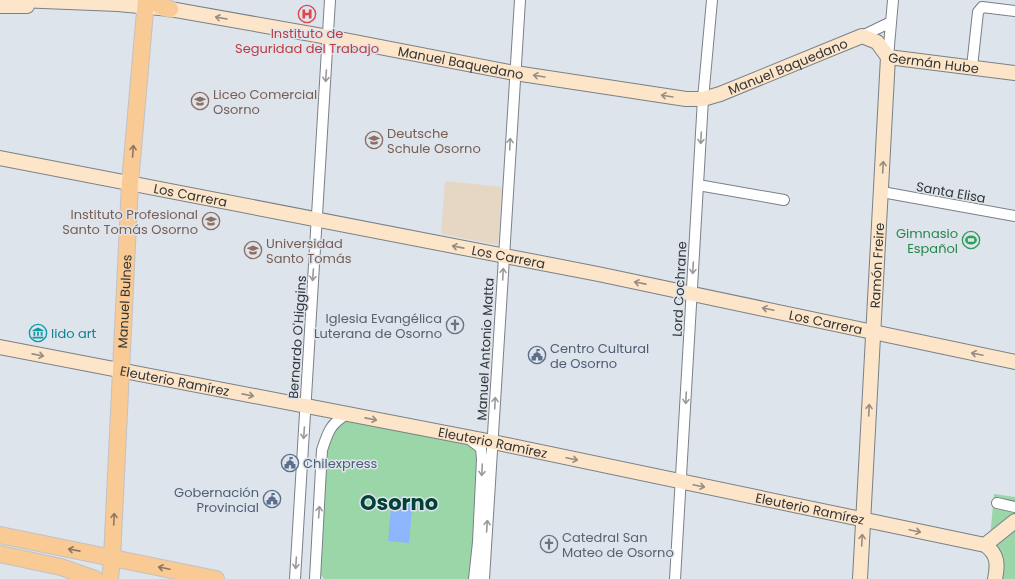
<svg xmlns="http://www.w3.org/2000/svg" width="1015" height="579" font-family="Poppins,sans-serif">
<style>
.commercial{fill:#e6d7c5}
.green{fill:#9bd6a8}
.water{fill:#8cb5fc}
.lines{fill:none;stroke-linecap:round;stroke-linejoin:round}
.street-casing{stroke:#7a8087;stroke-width:12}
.secondary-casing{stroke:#7a8087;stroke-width:16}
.primary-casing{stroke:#c2c2c3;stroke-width:18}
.street{stroke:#fff;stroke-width:10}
.secondary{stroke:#fce5c9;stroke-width:14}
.primary{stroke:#f9ca94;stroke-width:16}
.oneway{stroke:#978d80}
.oneway2{stroke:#989a9b}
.oneway3{stroke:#8c7861}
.labels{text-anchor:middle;stroke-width:3;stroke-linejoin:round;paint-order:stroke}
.health-label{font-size:13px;fill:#be3a42;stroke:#dde4eb}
.street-label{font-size:13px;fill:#323537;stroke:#dde4eb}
.education-label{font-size:13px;fill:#785e54;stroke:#dde4eb;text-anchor:start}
.leisure-label{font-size:13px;fill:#27864d;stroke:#dde4eb;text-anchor:end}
.worship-label{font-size:13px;fill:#5b616d;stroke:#dde4eb;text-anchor:end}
.culture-label{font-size:13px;fill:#0d838f;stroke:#dde4eb;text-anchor:start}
.service-label{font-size:13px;fill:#4e5e75;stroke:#dde4eb;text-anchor:start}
.town-label{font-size:21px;font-weight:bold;fill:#034036;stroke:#dde4eb}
</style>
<rect width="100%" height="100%" fill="#dde4eb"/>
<path class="commercial" d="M445,181L502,187L498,245L441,234Z"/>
<path class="green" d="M347,419L474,445L479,457L471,579H324L319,572L326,444L342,422Z
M994,494L1015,497V579H988L990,538Z"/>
<path class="water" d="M392,497L413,499L409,543L388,541Z"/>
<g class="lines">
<defs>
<path id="street" d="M862,36L891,22
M888,57L893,0
M972,67L978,12L982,7L1015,11
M698,185L784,200
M882,192L1015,216
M469,439L481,448L482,459L478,542L474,579
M997,503L1015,507
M295,579L330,0
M315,579L322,450C328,432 330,424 347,414
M484,579L520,0
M675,579L703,99L712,0"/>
<g id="secondary">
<path id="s1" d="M18,0L118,4L170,9L328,37L515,73L686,99H703L720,94L862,36L877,42L888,57L1015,73"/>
<path d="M0,6H27"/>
<path id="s2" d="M0,158L598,274L1015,362"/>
<path id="s3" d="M0,347L493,442L985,545C998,554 998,565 995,579"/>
<path d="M985,545L1015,521"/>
<path id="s4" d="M860,579L888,57"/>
</g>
<g id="primary">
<path d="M153,0L160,6L170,9"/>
<path d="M0,535L216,579"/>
<path d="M0,554L61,567L95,579"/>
<path id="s5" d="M110,579L112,558L130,183L146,0"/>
</g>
</defs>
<use href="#street" class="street-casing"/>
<use href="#secondary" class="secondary-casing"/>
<use href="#primary" class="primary-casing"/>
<use href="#street" class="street"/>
<use href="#secondary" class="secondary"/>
<use href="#primary" class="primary"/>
</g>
<defs><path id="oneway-shaft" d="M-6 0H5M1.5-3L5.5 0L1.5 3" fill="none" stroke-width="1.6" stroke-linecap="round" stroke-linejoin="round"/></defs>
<g class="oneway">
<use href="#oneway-shaft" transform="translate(221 18) rotate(-170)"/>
<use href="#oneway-shaft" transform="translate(539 76) rotate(-171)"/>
<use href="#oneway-shaft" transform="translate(667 96) rotate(-171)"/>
<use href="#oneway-shaft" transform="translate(883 167) rotate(-87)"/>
<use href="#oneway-shaft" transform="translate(458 247) rotate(-169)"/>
<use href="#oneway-shaft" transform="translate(640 283) rotate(-169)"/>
<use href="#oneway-shaft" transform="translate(768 309) rotate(-168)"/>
<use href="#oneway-shaft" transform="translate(977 354) rotate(-168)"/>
<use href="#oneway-shaft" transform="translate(38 355) rotate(11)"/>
<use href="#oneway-shaft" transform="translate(248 395) rotate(11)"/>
<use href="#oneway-shaft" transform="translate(869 410) rotate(-87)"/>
<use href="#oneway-shaft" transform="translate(371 419) rotate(11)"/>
<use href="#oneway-shaft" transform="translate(572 459) rotate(12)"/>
<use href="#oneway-shaft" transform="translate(699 486) rotate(12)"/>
<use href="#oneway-shaft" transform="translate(915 531) rotate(12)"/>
<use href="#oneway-shaft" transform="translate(862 540) rotate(-87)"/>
</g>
<g class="oneway2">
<use href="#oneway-shaft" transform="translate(326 76) rotate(94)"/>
<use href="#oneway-shaft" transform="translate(701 138) rotate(93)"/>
<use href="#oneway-shaft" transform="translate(510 144) rotate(-87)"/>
<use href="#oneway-shaft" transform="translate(693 268) rotate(93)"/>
<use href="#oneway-shaft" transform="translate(503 274) rotate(-87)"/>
<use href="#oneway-shaft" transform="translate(313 275) rotate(94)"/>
<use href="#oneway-shaft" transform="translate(686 398) rotate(93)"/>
<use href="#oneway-shaft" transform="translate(495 403) rotate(-87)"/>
<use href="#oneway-shaft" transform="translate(304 433) rotate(94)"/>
<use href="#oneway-shaft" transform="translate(482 470) rotate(93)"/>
<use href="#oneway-shaft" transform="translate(319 512) rotate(-86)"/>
<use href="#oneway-shaft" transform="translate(487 526) rotate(-86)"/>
<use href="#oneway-shaft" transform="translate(296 563) rotate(94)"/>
</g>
<g class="oneway3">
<use href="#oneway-shaft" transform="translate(133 151) rotate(-86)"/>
<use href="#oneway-shaft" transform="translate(114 519) rotate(-87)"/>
<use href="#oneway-shaft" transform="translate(74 550) rotate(-169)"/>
<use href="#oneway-shaft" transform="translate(164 568) rotate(-168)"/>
</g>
<defs>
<symbol id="hospital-ring" viewBox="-11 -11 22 22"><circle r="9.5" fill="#dde4eb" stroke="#e0444e" stroke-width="1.5"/><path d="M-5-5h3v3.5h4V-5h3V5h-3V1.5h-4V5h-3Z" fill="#e0444e"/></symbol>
<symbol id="school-ring" viewBox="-11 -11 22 22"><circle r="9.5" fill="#dde4eb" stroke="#8d6e63" stroke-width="1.5"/><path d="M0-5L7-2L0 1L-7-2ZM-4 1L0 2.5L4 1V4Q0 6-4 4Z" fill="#8d6e63"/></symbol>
<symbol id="university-ring" viewBox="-11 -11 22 22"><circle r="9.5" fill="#dde4eb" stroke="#8d6e63" stroke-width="1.5"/><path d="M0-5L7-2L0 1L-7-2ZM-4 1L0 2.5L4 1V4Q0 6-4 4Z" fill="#8d6e63"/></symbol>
<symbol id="stadium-ring" viewBox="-11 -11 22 22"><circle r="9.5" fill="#dde4eb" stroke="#2e9e5b" stroke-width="1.5"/><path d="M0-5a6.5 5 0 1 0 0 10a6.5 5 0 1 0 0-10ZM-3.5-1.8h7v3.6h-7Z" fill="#2e9e5b"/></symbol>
<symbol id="church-ring" viewBox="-11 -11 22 22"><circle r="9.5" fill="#dde4eb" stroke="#6b7280" stroke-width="1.5"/><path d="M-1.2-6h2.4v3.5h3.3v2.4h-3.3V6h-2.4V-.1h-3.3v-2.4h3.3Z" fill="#6b7280"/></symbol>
<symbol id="museum-ring" viewBox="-11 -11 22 22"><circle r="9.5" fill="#dde4eb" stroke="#0f9aa8" stroke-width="1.5"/><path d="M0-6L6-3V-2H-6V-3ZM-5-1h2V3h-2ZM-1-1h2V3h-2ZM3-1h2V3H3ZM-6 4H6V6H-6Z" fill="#0f9aa8"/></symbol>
<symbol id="civic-ring" viewBox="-11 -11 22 22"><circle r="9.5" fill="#dde4eb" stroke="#5c6f8a" stroke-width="1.5"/><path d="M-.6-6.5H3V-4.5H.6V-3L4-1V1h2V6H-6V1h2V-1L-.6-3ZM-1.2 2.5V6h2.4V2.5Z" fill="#5c6f8a"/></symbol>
</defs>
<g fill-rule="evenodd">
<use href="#hospital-ring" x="297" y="4" width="20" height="20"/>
<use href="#school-ring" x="190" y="91" width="20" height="20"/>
<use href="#school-ring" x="364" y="130" width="20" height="20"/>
<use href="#university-ring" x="201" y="211" width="20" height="20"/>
<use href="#stadium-ring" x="961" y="230" width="20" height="20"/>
<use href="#university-ring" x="243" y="240" width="20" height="20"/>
<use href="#church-ring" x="445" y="315" width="20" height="20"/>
<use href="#museum-ring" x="28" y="323" width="20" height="20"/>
<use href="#civic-ring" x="527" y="345" width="20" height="20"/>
<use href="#civic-ring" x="280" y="453" width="20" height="20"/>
<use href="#civic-ring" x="262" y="489" width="20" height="20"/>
<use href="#church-ring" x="539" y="534" width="20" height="20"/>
</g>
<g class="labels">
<g class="health-label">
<text x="307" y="38">Instituto de<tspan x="307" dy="15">Seguridad del Trabajo</tspan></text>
</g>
<g class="street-label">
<text dy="5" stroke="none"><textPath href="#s1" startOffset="945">Germán Hube</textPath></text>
<text dy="5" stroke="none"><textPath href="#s1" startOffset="448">Manuel Baquedano</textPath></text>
<text dy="5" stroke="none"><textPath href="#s1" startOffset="784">Manuel Baquedano</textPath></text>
<text transform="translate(951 192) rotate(10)" y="5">Santa Elisa</text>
<text dy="5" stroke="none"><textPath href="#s2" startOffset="194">Los Carrera</textPath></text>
<text dy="5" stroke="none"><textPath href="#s2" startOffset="518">Los Carrera</textPath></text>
<text dy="5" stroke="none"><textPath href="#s4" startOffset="314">Ramón Freire</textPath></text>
<text transform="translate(679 289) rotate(-87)" y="5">Lord Cochrane</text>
<text dy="5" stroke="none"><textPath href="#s5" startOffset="278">Manuel Bulnes</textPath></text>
<text dy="5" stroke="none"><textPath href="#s2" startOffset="842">Los Carrera</textPath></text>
<text transform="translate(297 337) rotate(-86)" y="5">Bernardo O'Higgins</text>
<text transform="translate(485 349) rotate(-87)" y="5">Manuel Antonio Matta</text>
<text dy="5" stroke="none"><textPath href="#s3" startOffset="178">Eleuterio Ramírez</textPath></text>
<text dy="5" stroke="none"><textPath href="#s3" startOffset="502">Eleuterio Ramírez</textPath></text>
<text dy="5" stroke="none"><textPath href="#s3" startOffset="826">Eleuterio Ramírez</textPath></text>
</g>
<g class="education-label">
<text x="213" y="99">Liceo Comercial<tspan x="213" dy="15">Osorno</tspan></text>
<text x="387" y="138">Deutsche<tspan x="387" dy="15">Schule Osorno</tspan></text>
<text x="198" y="219" text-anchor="end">Instituto Profesional<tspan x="198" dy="15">Santo Tomás Osorno</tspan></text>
<text x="266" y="248">Universidad<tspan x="266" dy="15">Santo Tomás</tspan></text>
</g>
<g class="leisure-label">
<text x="958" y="238">Gimnasio<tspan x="958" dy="15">Español</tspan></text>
</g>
<g class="worship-label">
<text x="442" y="323">Iglesia Evangélica<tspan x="442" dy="15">Luterana de Osorno</tspan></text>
<text x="562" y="542" text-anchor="start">Catedral San<tspan x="562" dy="15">Mateo de Osorno</tspan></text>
</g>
<g class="culture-label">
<text x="51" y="338">lido art</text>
</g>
<g class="service-label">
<text x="550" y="353">Centro Cultural<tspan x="550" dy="15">de Osorno</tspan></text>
<text x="303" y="468">Chilexpress</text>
<text x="259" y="497" text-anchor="end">Gobernación<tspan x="259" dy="15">Provincial</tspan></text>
</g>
<g class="town-label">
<text x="399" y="510">Osorno</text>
</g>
</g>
</svg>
